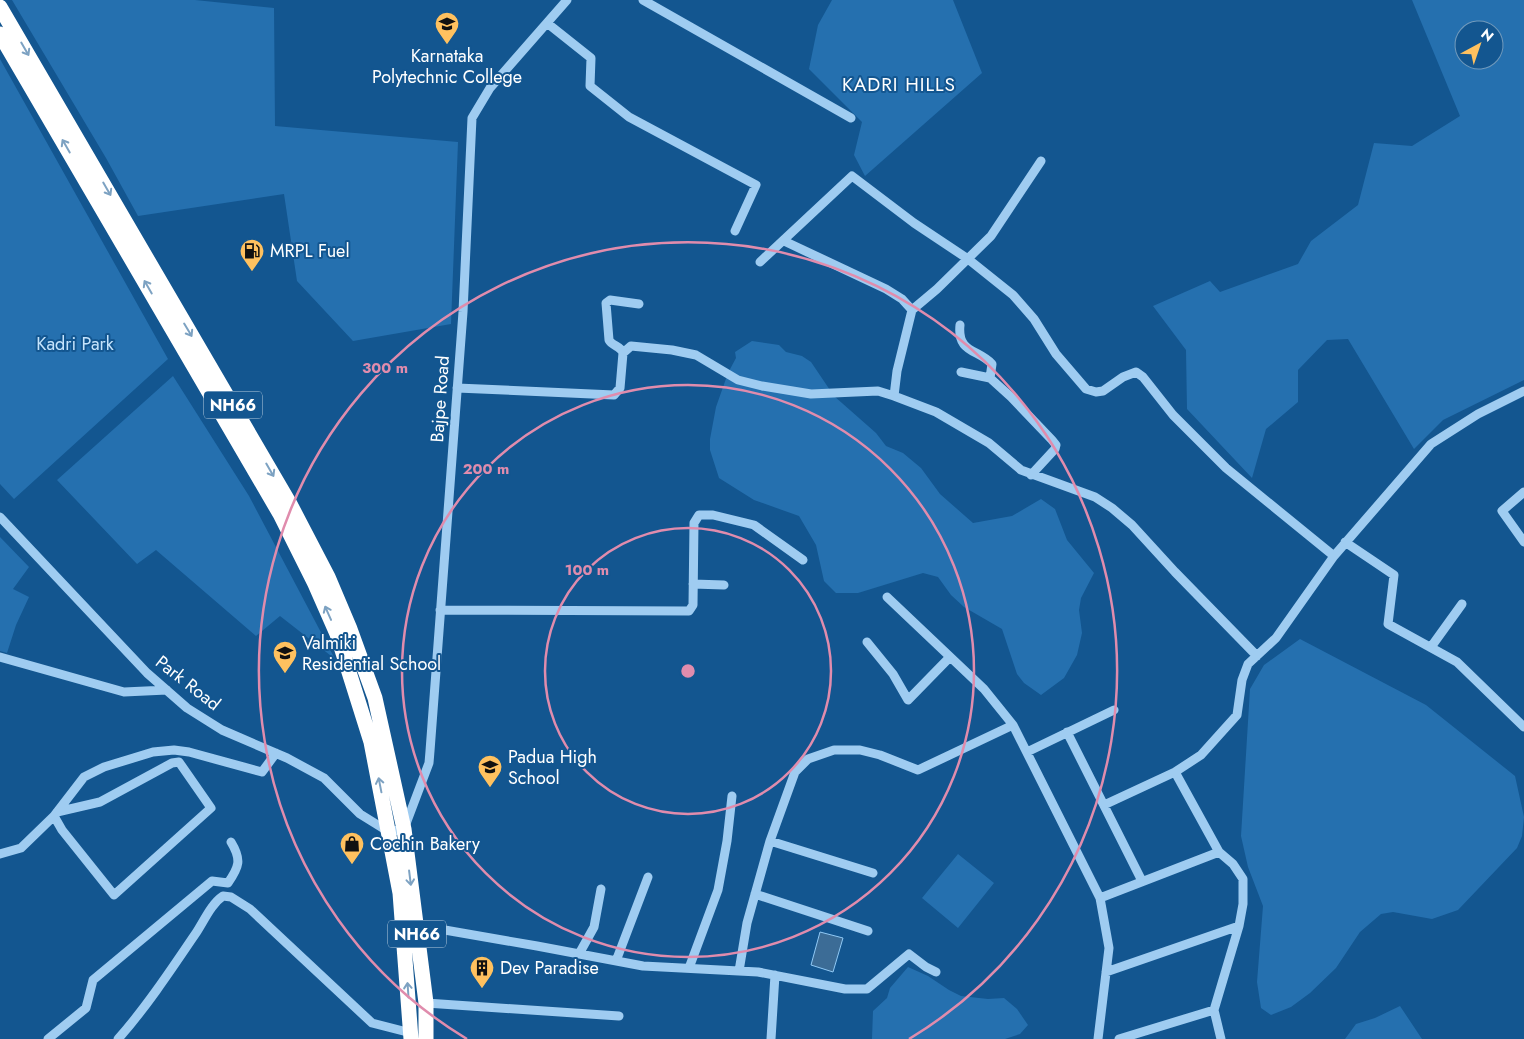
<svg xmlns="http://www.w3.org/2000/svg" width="1524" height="1039" font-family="Jost,sans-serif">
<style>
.green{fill:#2570af;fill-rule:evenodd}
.water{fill:#3c6c96;stroke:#90c9f5}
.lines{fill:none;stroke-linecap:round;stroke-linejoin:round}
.minor{stroke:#9fccf1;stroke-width:9}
.highway{stroke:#fff;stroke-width:15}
.oneway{stroke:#7da2c2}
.ring{fill:none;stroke:#e08cad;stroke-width:2.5}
.labels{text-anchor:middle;stroke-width:4;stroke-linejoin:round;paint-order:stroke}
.shield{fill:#135690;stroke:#b8ccde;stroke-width:1}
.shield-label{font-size:16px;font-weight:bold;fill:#fff}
.poi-label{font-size:18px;fill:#fff;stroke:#135690;text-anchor:start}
.park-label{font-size:18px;fill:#c6e4fc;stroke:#135690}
.street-label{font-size:18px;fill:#fff;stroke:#135690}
.neighbourhood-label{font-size:19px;letter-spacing:1px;fill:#fff;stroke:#135690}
.centre{fill:#e08cad;stroke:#135690;stroke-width:2.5}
.ring-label{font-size:15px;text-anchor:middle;font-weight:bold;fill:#e08cad;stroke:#135690;stroke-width:4;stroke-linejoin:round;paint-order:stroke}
</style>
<rect width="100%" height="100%" fill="#135690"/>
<path class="green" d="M12,0H195L274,8L275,126L458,142L451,324L353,341L297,281L284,194L138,216L106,158Z
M832,0H953L982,73L865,176L854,155L862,122L809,69L818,25Z
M1412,0H1524V380L1443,420L1414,449L1348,339L1327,340L1298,370V402L1266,429L1252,478L1187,409L1186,350L1153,306L1210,281L1220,292L1298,264L1311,241L1358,205L1374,143L1412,146L1460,116ZM1464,30H1494V60H1464Z
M0,59L168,359L14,499L0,484Z
M752,341L779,345L786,352L802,356L811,362L834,396L876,433L886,446L903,453L921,468L940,494L973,523L1012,516L1041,499L1055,509L1067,540L1094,573L1081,598L1079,610L1082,633L1077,655L1064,678L1041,695L1024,683L1017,674L1002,629L964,607L951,595L938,577L923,573L858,593H836L824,581L816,545L799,516L754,500L719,478L710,450V439L716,407L728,373L736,358L735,352Z
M173,376L249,496L335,659L280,616L256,636L156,550L137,564L57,480Z
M0,537L29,567L13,589L29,597L16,625L7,653L0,651Z
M1300,639L1426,705L1515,776L1524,817L1522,836L1517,848L1458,910L1432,919L1393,912L1381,914L1360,932L1336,968L1310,993L1291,1007L1271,1015L1261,1008L1257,982L1263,906L1248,867L1241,836L1250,689L1264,665Z
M958,854L994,883L958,928L922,898Z
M908,967L928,976L949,990L961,996L988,999L1004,998L1017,1009L1028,1025L1020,1034L1005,1039H872L873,1011L887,998L890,988Z
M1400,1006L1422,1039H1345L1356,1024L1375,1018Z"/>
<path class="water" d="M820,932L843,938L833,972L811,965Z"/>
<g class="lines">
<path class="minor" d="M643,0L851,118
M547,23L591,58L590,86L629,117L756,185L735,231
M784,241L886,289L902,299L912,310L897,371L894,396
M760,262L852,176L914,223L968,259L1013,295L1034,319L1056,354L1086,389L1096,392L1103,391L1123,377L1136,372L1143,377L1173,415L1226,468L1334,556
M912,310L937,289L991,236L1041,161
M960,325C957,353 978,349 992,364L990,378
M623,353L631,346L672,350L696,355L738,380L762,386L811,394L878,391L894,396L936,412L989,443L1021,470L1095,497L1112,508L1132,525L1175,572L1257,656
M961,372L990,378L1011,397L1052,440L1056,445L1055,449L1031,475
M457,388L614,395L620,388L623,353C621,346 612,346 609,340L606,303L610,300L639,304
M1524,492L1502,511L1524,542
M0,517L147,673L187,708L222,730L287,758L324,778L360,814L389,832L404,829L429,763L430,751L463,312L472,118L490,88L567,0
M1345,542L1394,575L1388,624L1457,662L1524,727
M693,584L724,585
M887,597L984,689L1013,725L1100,898L1109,948L1098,1039
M440,610L689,611L693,605L694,523L699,515H713L754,525L803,560
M867,642L893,674L908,700L950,657
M1431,647L1462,604
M0,657L124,692L167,690
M1067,732L1142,881
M1027,752L1114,710
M1175,772L1201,755L1237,715L1242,680L1248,664L1276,638L1334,556L1431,444L1478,414L1524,391
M1104,805L1175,772L1219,852
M54,816L62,830L114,895L211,808L179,762L172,763L100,802L57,812
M770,841L873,873
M0,854L21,848L54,816L84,777L104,767L153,752L174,750L189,752L262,772L276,753
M755,894L868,931
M1100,898L1219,852L1233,864L1243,879V904L1239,926L1214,1010L1221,1039
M416,925L537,946L643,966L758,972L845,989H867L909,954L926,967L936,972
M579,954L594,927L601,889
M616,961L648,877
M689,968L718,890L727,841L732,796
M739,971L747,923L770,841L795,772L808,759L834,750H860L880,755L918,770L1013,725
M1106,972L1239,926
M426,1003L619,1016
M48,1039L86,1008L93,980L212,881L228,883C239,867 242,860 231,842
M118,1039C145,1009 173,967 196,933C204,921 211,904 223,896L231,897L250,909L372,1023L411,1033
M771,1039L775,975
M1119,1039L1214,1010"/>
<path class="highway" d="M0,7L290,504L328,577L350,629L375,698L404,829L426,1003V1039
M0,34L280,514L315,584L337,634L371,742L400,893L411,1039"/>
</g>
<defs><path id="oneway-shaft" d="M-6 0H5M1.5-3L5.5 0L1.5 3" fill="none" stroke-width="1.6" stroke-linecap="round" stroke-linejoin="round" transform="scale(1.25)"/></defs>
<g class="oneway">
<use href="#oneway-shaft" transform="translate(25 49) rotate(60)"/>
<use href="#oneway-shaft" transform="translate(66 146) rotate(-120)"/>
<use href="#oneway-shaft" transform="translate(107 189) rotate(60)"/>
<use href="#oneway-shaft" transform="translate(148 287) rotate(-120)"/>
<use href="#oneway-shaft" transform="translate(188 330) rotate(59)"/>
<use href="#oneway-shaft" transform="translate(270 470) rotate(60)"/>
<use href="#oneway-shaft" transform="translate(328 613) rotate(-114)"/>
<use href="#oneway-shaft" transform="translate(380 785) rotate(-101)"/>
<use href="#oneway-shaft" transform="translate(410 878) rotate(83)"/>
<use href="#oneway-shaft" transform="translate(408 990) rotate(-94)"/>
</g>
<g class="ring">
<circle cx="688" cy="671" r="143"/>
<circle cx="688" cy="671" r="286"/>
<path d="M467 1039A429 429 0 1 1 909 1039"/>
</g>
<defs>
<symbol id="university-pin" viewBox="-11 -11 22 30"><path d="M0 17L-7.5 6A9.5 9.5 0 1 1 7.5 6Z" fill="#ffc15f" stroke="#135690"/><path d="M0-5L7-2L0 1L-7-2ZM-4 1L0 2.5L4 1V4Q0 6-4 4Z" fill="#111"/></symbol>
<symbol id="fuel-pin" viewBox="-11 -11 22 30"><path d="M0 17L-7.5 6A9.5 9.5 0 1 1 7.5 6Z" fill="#ffc15f" stroke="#135690"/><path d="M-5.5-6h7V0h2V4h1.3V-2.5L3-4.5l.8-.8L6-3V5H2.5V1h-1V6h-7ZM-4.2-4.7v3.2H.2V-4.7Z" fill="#111"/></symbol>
<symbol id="school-pin" viewBox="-11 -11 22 30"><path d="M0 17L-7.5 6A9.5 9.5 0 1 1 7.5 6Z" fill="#ffc15f" stroke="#135690"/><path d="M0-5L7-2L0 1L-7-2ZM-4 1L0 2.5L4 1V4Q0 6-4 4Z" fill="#111"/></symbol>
<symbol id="shop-pin" viewBox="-11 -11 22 30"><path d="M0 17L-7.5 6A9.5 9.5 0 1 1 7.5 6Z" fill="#ffc15f" stroke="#135690"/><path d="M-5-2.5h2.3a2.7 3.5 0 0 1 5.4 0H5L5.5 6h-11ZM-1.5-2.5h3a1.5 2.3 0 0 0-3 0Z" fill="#111"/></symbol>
<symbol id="building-pin" viewBox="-11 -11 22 30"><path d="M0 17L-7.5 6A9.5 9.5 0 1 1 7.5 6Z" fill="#ffc15f" stroke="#135690"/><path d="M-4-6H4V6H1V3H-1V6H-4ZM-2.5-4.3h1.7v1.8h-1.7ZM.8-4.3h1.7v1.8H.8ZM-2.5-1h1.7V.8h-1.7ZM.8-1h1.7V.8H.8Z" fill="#111"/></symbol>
</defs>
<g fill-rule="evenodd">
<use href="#university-pin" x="433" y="10" width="28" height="38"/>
<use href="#fuel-pin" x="238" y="237" width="28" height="38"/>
<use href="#school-pin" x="271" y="639" width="28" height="38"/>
<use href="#school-pin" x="476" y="753" width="28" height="38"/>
<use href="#shop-pin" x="338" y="830" width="28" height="38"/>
<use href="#building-pin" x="468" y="954" width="28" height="38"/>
</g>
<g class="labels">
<g class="shield">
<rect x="204" y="391.5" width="58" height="27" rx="4"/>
<rect x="388" y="920.5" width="58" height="27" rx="4"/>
</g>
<g class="shield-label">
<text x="233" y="411">NH66</text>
<text x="417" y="940">NH66</text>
</g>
<g class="poi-label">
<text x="447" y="62" text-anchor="middle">Karnataka<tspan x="447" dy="21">Polytechnic College</tspan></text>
<text x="270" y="257">MRPL Fuel</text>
<text x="302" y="649">Valmiki<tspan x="302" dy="21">Residential School</tspan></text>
<text x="508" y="763">Padua High<tspan x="508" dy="21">School</tspan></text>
<text x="370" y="850">Cochin Bakery</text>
<text x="500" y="974">Dev Paradise</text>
</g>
<g class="park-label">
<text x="75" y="350">Kadri Park</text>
</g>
<g class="street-label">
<text transform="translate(440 399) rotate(-86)" y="6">Bajpe Road</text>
<text transform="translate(188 683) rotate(38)" y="6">Park Road</text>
</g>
<g class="neighbourhood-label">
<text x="899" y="91">KADRI HILLS</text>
</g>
</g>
<circle cx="688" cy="671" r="8" class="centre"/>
<g class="ring-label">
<text x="385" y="373">300 m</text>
<text x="486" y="474">200 m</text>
<text x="587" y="575">100 m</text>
</g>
<g transform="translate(1479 45) rotate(40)"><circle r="24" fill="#135690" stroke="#719abc"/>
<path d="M0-4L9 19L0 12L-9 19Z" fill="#ffc15f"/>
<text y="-8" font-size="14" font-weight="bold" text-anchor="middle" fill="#ffffff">N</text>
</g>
</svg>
